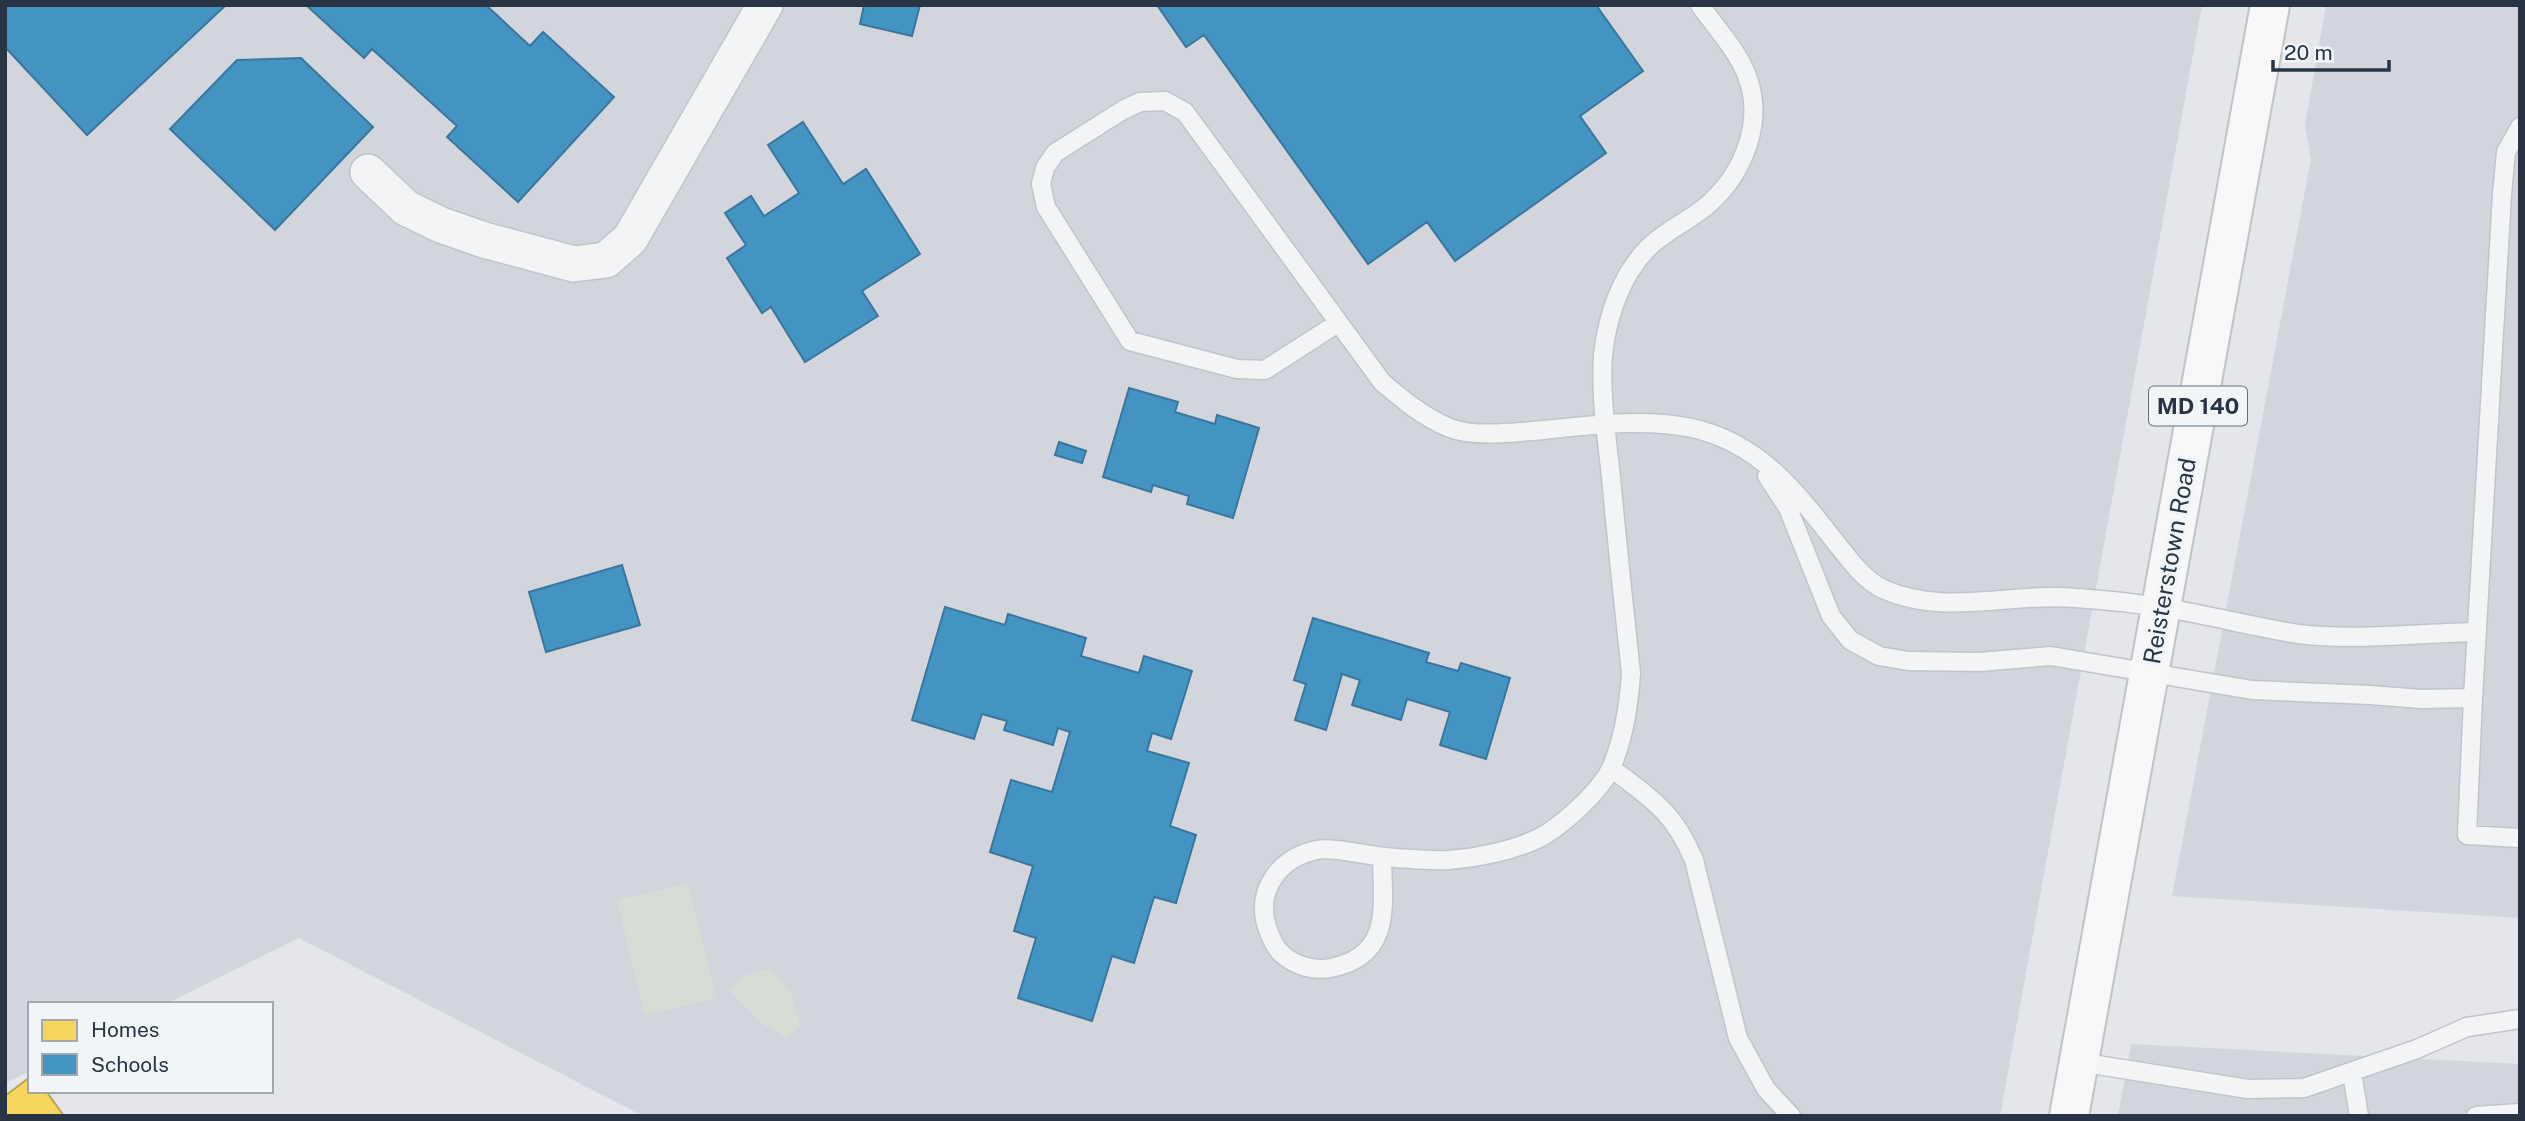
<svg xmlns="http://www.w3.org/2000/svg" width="2525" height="1121" font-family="'Public Sans',sans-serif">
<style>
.built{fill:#d2d6dc}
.green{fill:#d5ddd4}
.homes{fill:#f6d55c;stroke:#b8a555;stroke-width:2}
.schools{fill:#4393c3;stroke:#3b779d;stroke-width:2}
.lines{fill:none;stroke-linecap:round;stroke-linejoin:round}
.lane-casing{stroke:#c2c4c7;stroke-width:21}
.street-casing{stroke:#c2c4c7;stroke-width:38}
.primary-casing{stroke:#bfc3c7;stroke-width:42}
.lane{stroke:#f3f4f6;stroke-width:18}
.street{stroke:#f3f4f6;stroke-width:35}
.primary{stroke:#f7f7f7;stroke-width:38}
.labels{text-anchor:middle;stroke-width:7;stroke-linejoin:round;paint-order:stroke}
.shield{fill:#f2f5f8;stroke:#656f7a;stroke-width:2}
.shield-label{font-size:23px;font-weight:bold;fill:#293544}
.street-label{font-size:24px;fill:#293544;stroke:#f2f5f8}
</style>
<rect width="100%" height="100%" fill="#e4e6e9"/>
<path class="built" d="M5,5H2202L2000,1116H643L299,938L166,1004H30V1071L5,1083Z
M2326,5H2520V918L2172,896L2311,159L2305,125Z
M2131,1044L2520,1064V1116H2118Z"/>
<path class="green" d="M688,883L716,998L645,1015L617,900Z
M770,968L792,994L801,1027L786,1037L762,1024L730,990L744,976Z"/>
<path class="homes" d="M30,1077V1091H46L64,1116H5V1096Z"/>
<path class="schools" d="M7,5H226L87,135L5,47V7Z
M306,5H486L530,46L543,32L614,97L518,202L447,137L457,126L372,49L364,58Z
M864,5H920L912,36L860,24Z
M1157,5H1596L1643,71L1580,116L1606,153L1455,261L1427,222L1368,264L1204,35L1186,47Z
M301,58L373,127L275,230L170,129L237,60Z
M803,122L843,184L866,169L920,254L862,291L878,316L805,362L771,307L762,313L727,258L746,245L725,213L751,196L764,216L799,193L768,145Z
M1129,388L1178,402L1175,412L1215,424L1217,415L1259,428L1233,518L1187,504L1189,496L1153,485L1151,492L1103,477Z
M1059,442L1086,451L1082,463L1055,455Z
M622,565L640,625L546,652L529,592Z
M945,607L1005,625L1008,614L1086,638L1081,656L1139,673L1144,656L1192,671L1171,739L1152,733L1147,751L1189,763L1170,826L1196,835L1176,903L1154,897L1134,963L1112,956L1092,1021L1018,998L1036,938L1014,931L1033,866L990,852L1011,780L1052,792L1070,732L1058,728L1053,745L1004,730L1007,721L982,714L974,739L912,720Z
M1313,618L1429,653L1426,662L1458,671L1461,663L1510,678L1486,759L1440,745L1450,712L1407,699L1401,720L1352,705L1360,680L1342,674L1326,730L1295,720L1306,684L1294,680Z"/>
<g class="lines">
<defs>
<path id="lane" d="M2520,127L2506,152L2502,194L2473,698L2467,835L2520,838
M1338,323L1265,370L1237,369L1130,341L1046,207L1041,184L1045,168L1055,153L1123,110L1140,102L1165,101L1185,112L1382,382C1403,400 1423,417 1450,428C1475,438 1517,432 1544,430C1592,425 1644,418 1692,428C1758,443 1793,488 1833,539C1847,556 1862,579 1883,589C1944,617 2012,592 2076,598C2105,600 2136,603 2165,608C2209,615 2254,627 2298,634C2354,641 2420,633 2476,632
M1767,476L1788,508L1831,616L1850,640L1879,656L1908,661L1979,662L2051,656L2252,690L2370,695L2422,699L2473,698
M1611,768C1652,799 1673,811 1694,860L1738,1038L1766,1089L1791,1116
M1382,858C1383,907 1392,956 1331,968C1314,971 1295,966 1282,954C1274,947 1270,936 1267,927C1255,889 1281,857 1317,850C1334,846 1375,858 1396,858C1413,859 1432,861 1449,860C1477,858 1511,851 1537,839C1560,828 1602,790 1612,766C1624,737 1629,705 1631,673C1624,608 1617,543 1611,477C1607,441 1600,391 1603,355C1607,318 1620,277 1647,249C1665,230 1692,220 1711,202C1745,170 1764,120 1747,76C1738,51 1715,27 1700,5
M2079,1062L2248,1089L2304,1088L2417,1049L2467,1027L2520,1019
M2352,1073L2359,1116
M2476,1116L2520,1113"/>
<path id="street" d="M368,172L406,208L441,225L484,240L574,264L606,260L630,239L765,5"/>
<path id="primary" d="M2069,1116L2270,5"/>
</defs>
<use href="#lane" class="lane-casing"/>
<use href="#street" class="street-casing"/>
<use href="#primary" class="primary-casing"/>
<use href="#lane" class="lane"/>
<use href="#street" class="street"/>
<use href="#primary" class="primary"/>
</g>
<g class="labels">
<rect class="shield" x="2149" y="386.5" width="98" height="39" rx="5"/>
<g class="shield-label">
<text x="2198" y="414">MD 140</text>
</g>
<g class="street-label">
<text transform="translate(2170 561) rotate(-80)" y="8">Reisterstown Road</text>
</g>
</g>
<rect width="2525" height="1121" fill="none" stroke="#293544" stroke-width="14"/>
<rect x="28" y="1002" width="245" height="91" fill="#f2f5f8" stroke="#a2a8b0" stroke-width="2"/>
<rect x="42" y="1020" width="35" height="21" fill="#f6d55c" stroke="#a2a8b0" stroke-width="2"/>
<text x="91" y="1037" font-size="21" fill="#293544">Homes</text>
<rect x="42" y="1054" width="35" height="21" fill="#4393c3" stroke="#a2a8b0" stroke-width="2"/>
<text x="91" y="1072" font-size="21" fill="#293544">Schools</text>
<path d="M2273 60v10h116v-10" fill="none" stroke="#293544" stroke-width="3.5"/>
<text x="2284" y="60" font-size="21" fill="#293544" stroke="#f2f5f8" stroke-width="5" paint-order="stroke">20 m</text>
</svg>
